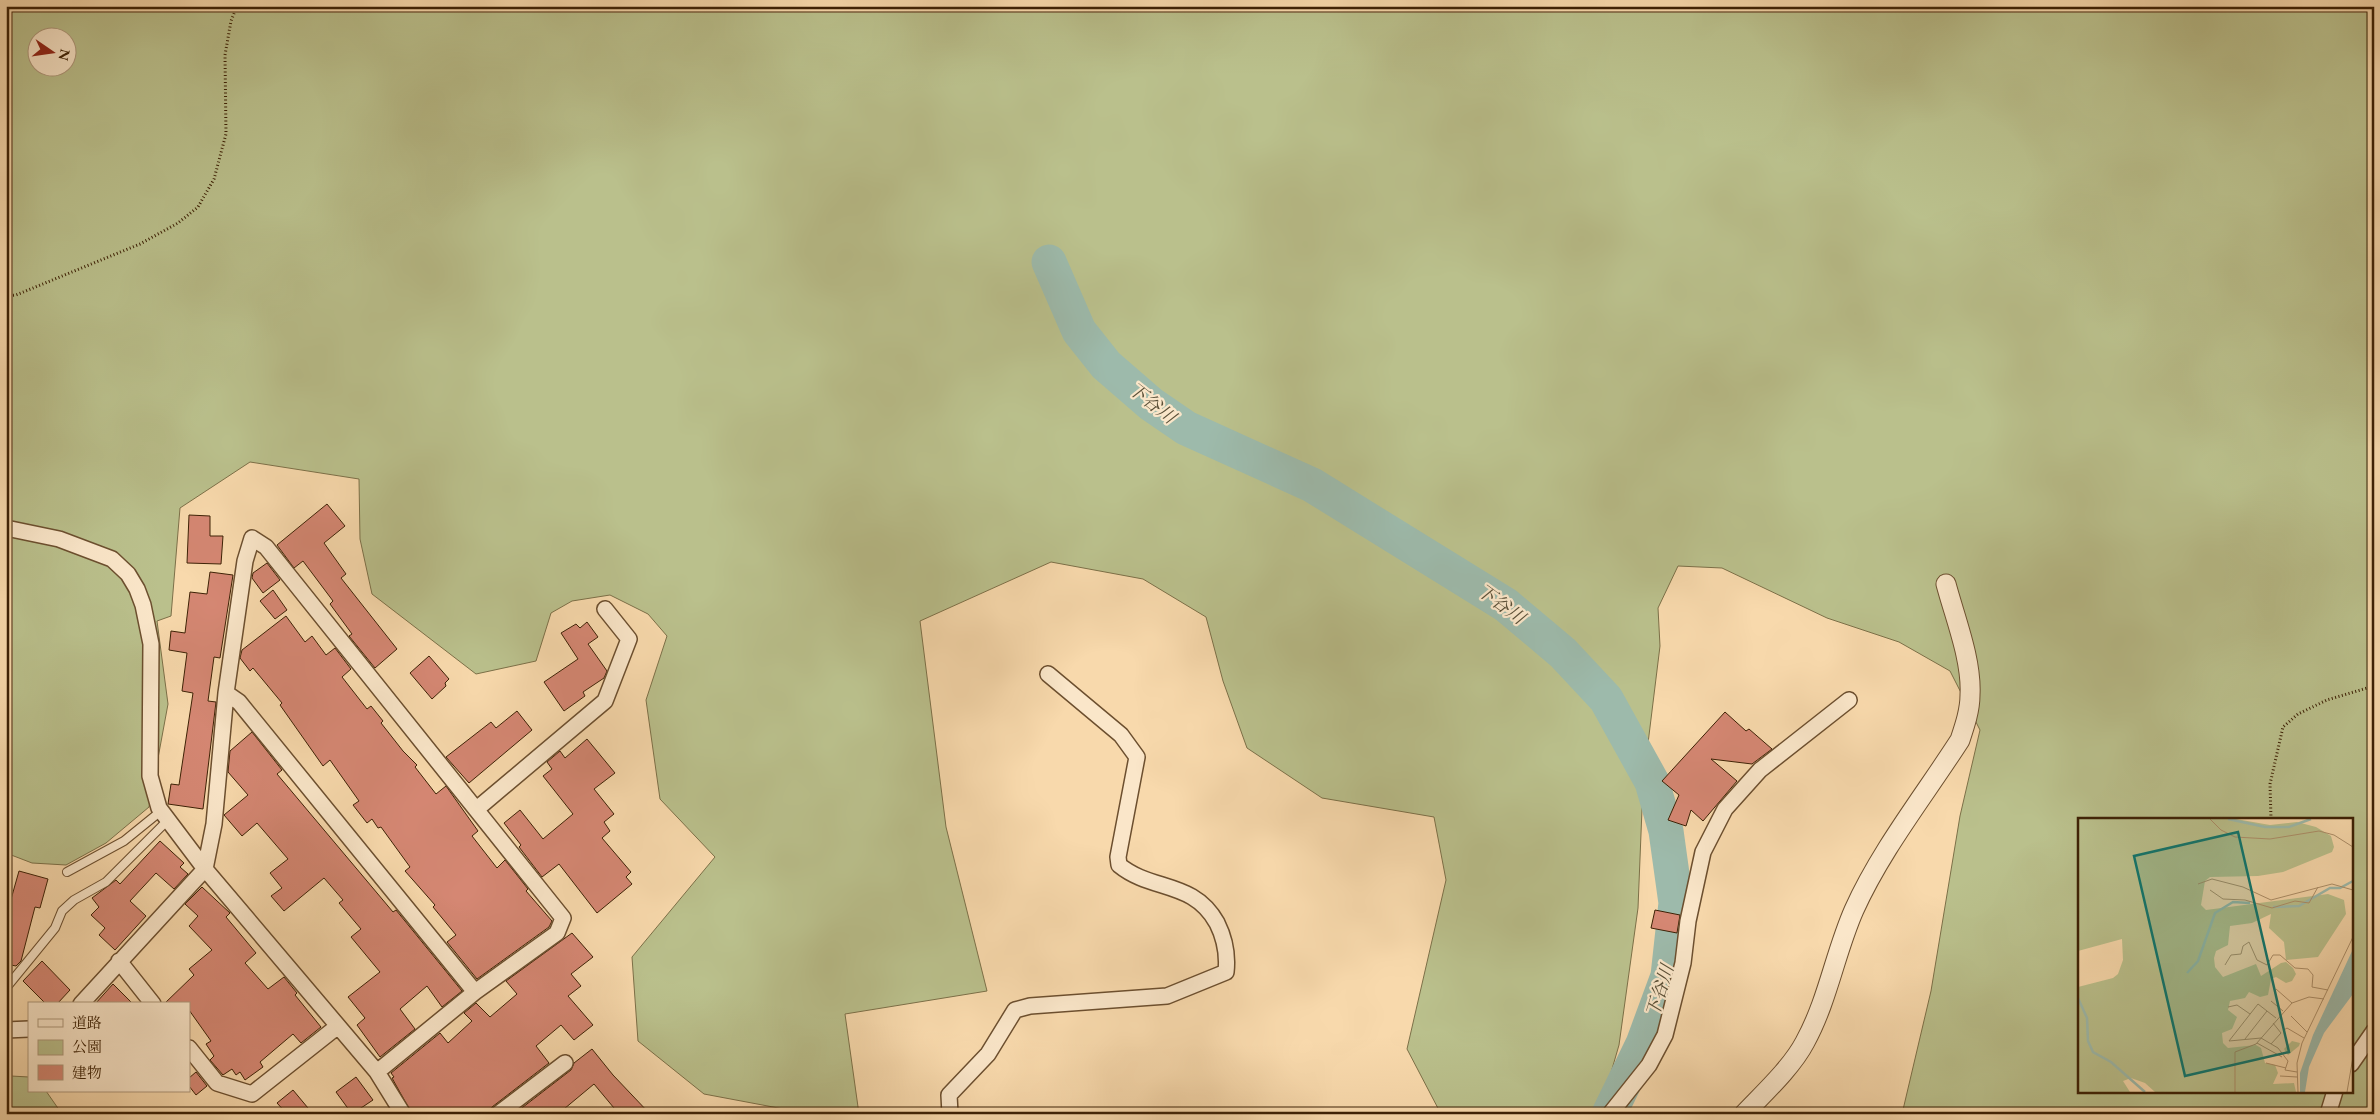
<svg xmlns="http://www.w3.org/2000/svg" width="2380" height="1120" font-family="'EB Garamond','Noto Serif JP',serif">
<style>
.green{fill:#bac08c;stroke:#7c7048;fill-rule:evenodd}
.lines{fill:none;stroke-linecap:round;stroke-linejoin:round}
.river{stroke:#9dbaab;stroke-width:35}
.building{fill:#d58773;stroke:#3d2105}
.service-casing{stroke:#6c4f2f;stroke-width:10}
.minor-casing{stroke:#6c4f2f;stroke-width:18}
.tertiary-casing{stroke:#6c4f2f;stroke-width:21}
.path{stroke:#3d2105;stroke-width:3;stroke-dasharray:1 2.5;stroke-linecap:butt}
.service{stroke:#fae6c9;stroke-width:8}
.minor{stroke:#fae6c9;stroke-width:15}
.tertiary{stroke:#fae6c9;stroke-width:19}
.labels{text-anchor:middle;stroke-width:4.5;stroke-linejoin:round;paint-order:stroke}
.water-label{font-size:18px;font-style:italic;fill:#5a4f37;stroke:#fae6c9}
.inset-river{fill:none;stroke:#9dbaab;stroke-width:2.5}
.inset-road{fill:none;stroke:#ad8f69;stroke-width:1}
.view{fill:#0f766e;fill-opacity:0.15;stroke:#0f766e;stroke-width:2.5}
.inset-edge{fill:none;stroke:#3d2105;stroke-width:2.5}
</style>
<rect width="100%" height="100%" fill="#f8d9ac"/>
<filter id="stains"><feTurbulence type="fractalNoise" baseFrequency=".004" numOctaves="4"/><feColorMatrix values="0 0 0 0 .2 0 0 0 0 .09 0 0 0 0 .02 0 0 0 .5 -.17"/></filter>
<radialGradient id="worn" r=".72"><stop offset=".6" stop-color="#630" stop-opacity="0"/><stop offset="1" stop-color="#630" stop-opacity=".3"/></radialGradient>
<path class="green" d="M6,6H2374V1114H1902L1931,991L1960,816L1980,730L1950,671L1899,642L1827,618L1722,568L1678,566L1658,608L1660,646L1643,784L1638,908L1619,1045L1599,1114H1441L1407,1049L1446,880L1434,817L1322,798L1247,748L1223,681L1206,617L1143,579L1051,562L920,621L946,827L987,991L845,1014L859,1114H790L789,1110L704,1094L638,1041L632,957L715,857L660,799L646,700L667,636L648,614L610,595L572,601L551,613L536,661L476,674L372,594L360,539L359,479L250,462L180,508L171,616L157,621L168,704L149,807L106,843L66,865L32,863L6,853ZM38,38H68V68H38ZM2079,819H2351V1091H2079Z
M11,1076L29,1077V1091H46L62,1114H6V1078Z"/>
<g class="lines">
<path class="river" d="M1049,262L1079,331L1106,365L1151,404L1186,428L1312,485L1506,605L1563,653L1606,699L1652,782L1666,831L1676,903L1668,976L1643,1044L1609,1114"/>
</g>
<path class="building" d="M327,504L345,526L324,543L346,574L341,578L397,649L375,668L349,636L352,634L330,604L333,601L303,561L294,568L277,545Z
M189,515L210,516V536H223L221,564L187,563Z
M267,563L280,580L263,593L252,578L253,573Z
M210,572L233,575L220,658L214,657L208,701L216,702L203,809L168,804L171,784L179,785L193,693L182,691L187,653L169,650L171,631L185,633L190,592L207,594Z
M273,590L287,610L275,619L260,601Z
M286,616L305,642L312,636L326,655L335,648L351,669L342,677L367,709L371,706L383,721L381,723L403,751L417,765L415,767L436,794L446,786L478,831L472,836L497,868L505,860L528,889L526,891L552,921L549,927L477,979L447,942L456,935L433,907L435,905L405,871L410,867L381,827L378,828L372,819L367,823L353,805L359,801L330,760L323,766L280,705L282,703L253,668L250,671L240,658L242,650Z
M587,622L598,637L588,644L607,671L604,678L583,692L585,696L564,711L544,682L578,659L561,633L576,624L580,628Z
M429,656L449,679L445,683L446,686L432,699L410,673Z
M517,711L532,730L469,783L446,757L491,722L496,728Z
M1725,712L1746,731L1749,729L1772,749L1752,764L1711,759L1737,781L1703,821L1691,810L1686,826L1668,820L1679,795L1662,781Z
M252,732L282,770L277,774L393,912L396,910L462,991L442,1007L427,986L400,1009L415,1029L380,1057L357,1025L365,1018L348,997L380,972L351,937L361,929L339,903L343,900L324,878L284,911L271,896L282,888L270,873L288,859L257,823L242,836L224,815L248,795L228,772L230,751Z
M587,739L615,773L594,789L614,814L604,822L610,831L602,838L631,872L626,877L632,884L597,913L559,864L542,877L519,847L521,845L504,823L520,810L543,839L573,814L543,776L552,769L547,762L560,751L565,758Z
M160,841L184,863L180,867L188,874L174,889L156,873L130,901L146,916L115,950L99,935L105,928L91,915L99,907L92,898L116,880L120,884Z
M19,871L48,879L40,908L35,907L21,961L16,966L6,964V917Z
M202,887L230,913L226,917L256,953L245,963L268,989L284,977L297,993L295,995L321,1027L301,1043L293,1034L260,1062L263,1067L245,1080L240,1072L236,1075L232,1069L223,1075L210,1060L214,1056L206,1044L211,1041L189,1010V1004H164L194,975L189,969L212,950L189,926L198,916L185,904Z
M1655,910L1680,915L1677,933L1651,928Z
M572,933L593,957L571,974L581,986L568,996L593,1025L574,1040L561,1025L536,1046L549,1063L492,1107L489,1114H412L392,1078L394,1077L391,1073L440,1033L448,1043L472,1021L464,1013L476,1003L490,1017L517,994L506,981Z
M42,961L70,990L57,1004H46L23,981Z
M113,984L133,1004H95Z
M592,1049L613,1075L650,1114H619L594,1084L558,1114H514L571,1070L574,1063Z
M196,1072L207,1086L196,1095L189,1086V1078Z
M356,1077L373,1100L352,1114L336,1092Z
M293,1090L313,1114H287L277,1103Z"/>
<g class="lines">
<defs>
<path id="service" d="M67,872L124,841L161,811
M6,988L55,928L62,911L74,900L106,882L167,821"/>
<path id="minor" d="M6,528L59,539L112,559L128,574L137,589L143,605L151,644L150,776L159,808L205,869L377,1072L403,1114
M226,693L239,702L475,992
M478,808L605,701L629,639L605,609
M119,961L153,1004
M81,1004L205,869L214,824L226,693L245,561L252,538L266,547L563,918L557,933L475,992L377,1072
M6,1030L29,1029
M189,1048L217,1083L252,1094L338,1026
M2351,1064L2374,1031
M498,1114L565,1063
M950,1114L949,1095L988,1054L1015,1010L1030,1006L1167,996L1226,972C1228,954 1225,939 1217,923C1193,880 1152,892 1119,865L1118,857L1137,757L1121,735L1048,674
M1610,1114L1649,1065L1665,1035L1683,963L1688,921L1703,852L1725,809L1760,770L1849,700
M2328,1114L2335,1091"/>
<path id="tertiary" d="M1744,1114C1764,1093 1792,1067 1805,1042C1828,1000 1835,953 1854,910C1881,850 1924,796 1960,740C1965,725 1970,710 1970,695C1972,660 1955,618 1946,584"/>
</defs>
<use href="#service" class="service-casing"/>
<use href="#minor" class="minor-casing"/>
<use href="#tertiary" class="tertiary-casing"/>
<path class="path" d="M6,296L16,295L140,244L178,223L198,207L214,179L226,134L225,55L231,21L237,6
M2271,819L2270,784L2283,727L2298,714L2327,700L2374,686"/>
<use href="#service" class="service"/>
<use href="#minor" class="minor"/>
<use href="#tertiary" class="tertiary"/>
</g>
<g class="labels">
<g class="water-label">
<text transform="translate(1152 403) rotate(38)" y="6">下谷川</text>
<text transform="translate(1501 604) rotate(36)" y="6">下谷川</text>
<text transform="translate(1660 991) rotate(-73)" y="6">下谷川</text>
</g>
</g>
<g transform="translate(2078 818)">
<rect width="275" height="275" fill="#f8d9ac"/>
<path d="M0,1H158L192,7L219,4L238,9L253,18L256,29L254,34L205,54L180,58L132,59L127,63L123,87L128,92L250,76L266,82L268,96L240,139L208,142L206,124L191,110L193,96L174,105L152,108L150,127L138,133L136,140L137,149L145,159L178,146L183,158L203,145L208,144L215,150L218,156L214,163L208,165L198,159L193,161L190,177L182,179L171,174L167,180L152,183L150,192L159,199L154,211L144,215L145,225L150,230L178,227L183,230L187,245L197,247L200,255L195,266L216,265L218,274H77L67,265L53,260L45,263L52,274H0V169L35,160L40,156L45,142L44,121L0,133ZM214,223L222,225L221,228L210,237L206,231Z" fill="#bac08c"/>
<path d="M275,131V176L246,215L231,249L227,274H222V255L235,217Z" fill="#9dbaab"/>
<path class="inset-river" d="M150,1L187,9H211L233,1M195,89L221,88L252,70H262L275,63M109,155L120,143L137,95L155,84L172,85M0,180L9,200L10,223L15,234L33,244L67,274"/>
<path class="inset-road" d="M132,1L143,12L157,19L192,21L241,13L256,17L275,29M120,66L134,61L165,69L193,82L254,66L275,72M132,72L145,81L167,82L194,90L217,83L231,85L240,69M147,147L153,137L163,136L165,128L171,124L179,142L189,147L195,137H202L217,150L230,151L235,157L234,169L250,172M198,171L214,185M193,183L205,193M150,189L159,187L172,196M213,198L229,214M198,200L180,186L151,223L183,220L200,230L210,243L207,252L219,254M206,212L209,210L226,220M167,221L189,193M179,225L204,239M193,226L203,215L195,205M188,245L208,250M202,258L219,259M157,274V234L178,226L214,185L231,179L246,181M220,274L219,245L224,225L275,119M269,274L275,239"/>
<path class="view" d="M160,14L211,234L107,258L56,38Z"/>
<rect width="275" height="275" class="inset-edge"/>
</g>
<rect width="2380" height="1120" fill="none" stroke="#f8d9ac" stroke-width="25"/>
<rect x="8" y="8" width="2365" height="1105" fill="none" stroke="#3d2105" stroke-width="2.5"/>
<rect x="12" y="12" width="2355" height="1095" fill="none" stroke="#3d2105"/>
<rect x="28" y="1002" width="162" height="90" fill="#fae6c9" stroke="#ae977b"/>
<rect x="38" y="1019" width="25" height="8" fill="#fae6c9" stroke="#ae977b"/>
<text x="72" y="1028" font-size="15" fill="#3d2105">道路</text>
<rect x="38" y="1040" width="25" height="15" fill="#bac08c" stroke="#ae977b"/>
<text x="72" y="1052" font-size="15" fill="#3d2105">公園</text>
<rect x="38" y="1065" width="25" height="15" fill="#d58773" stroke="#ae977b"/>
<text x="72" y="1078" font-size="15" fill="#3d2105">建物</text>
<g transform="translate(52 52) rotate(103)"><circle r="24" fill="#fae6c9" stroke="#ae977b"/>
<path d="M0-4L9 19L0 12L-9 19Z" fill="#8f2418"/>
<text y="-8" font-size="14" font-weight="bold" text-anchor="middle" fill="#3d2105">N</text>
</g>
<rect width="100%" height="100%" filter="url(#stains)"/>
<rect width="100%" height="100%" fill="url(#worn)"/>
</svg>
